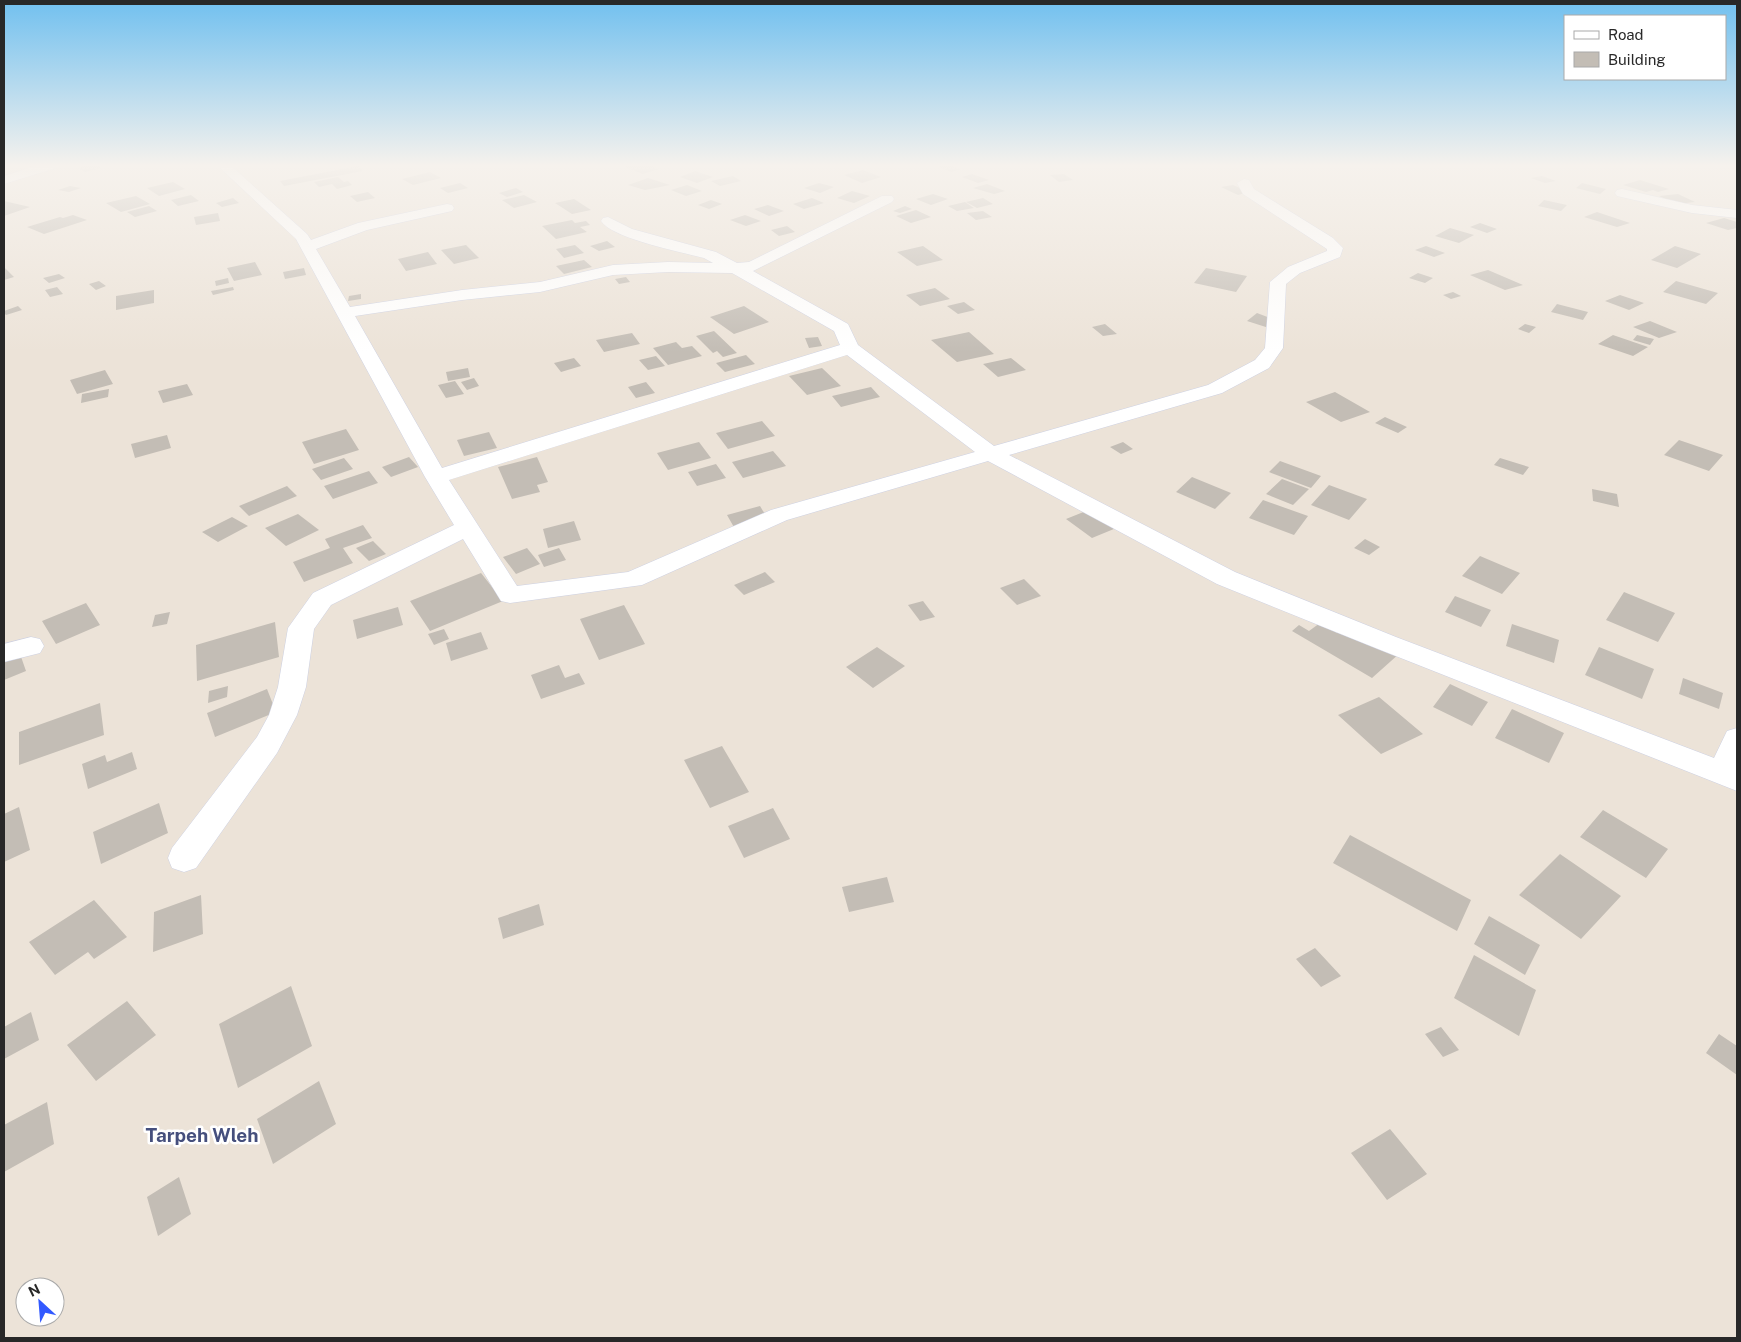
<svg xmlns="http://www.w3.org/2000/svg" width="1741" height="1342" font-family="'Public Sans',sans-serif">
<style>
.building{fill:#c3bdb5}
.lines{fill:none;stroke-linecap:round;stroke-linejoin:round}
.street-casing{stroke:#cdd1e3;stroke-width:1}
.street{fill:#fff;fill-rule:evenodd}
.labels{text-anchor:middle;stroke-width:5;stroke-linejoin:round;paint-order:stroke}
.near-neighbourhood-label{font-size:19px;font-weight:bold;fill:#454f7d;stroke:#fff}
</style>
<rect width="100%" height="100%" fill="#ece3d8"/>
<path class="building" d="M95,164L101,168L85,172L78,168Z
M636,164H646L659,169L643,174L625,167Z
M946,164L960,169L952,172L938,167Z
M358,166L363,171L284,186L280,181Z
M863,170L881,177L862,183L844,175Z
M695,171L713,177L697,183L680,177Z
M430,172L441,178L413,185L402,179Z
M972,174L989,180L978,183L962,177Z
M1064,174L1073,180L1059,182L1050,175Z
M733,176L741,181L720,186L711,181Z
M1542,176L1556,181L1545,183L1531,178Z
M338,177L344,182L348,181L352,185L337,189L332,184L319,187L314,182Z
M648,178L670,185L645,190L628,185Z
M1640,180L1669,189L1658,192L1653,190L1646,192L1623,185Z
M173,182L185,189L159,196L147,188Z
M460,183L468,188L448,193L440,188Z
M819,183L834,187L820,193L804,188Z
M1582,183L1606,189L1600,194L1576,188Z
M987,184L1005,191L994,194L973,188Z
M687,185L702,191L686,196L671,190Z
M1233,185L1249,192L1238,195L1221,187Z
M70,186L81,188L69,192L58,190Z
M516,188L523,192L507,197L499,193Z
M852,191L870,196L854,203L837,198Z
M368,192L375,198L357,202L350,196Z
M933,194L948,199L931,205L916,199Z
M1678,194L1695,202L1676,204L1659,196Z
M191,195L199,201L178,206L171,200Z
M524,195L537,202L514,208L502,200Z
M136,196L150,204L121,212L106,203Z
M233,198L239,203L222,207L216,203Z
M812,198L824,203L804,209L793,204Z
M983,198L993,204L977,208L966,202Z
M574,199L591,210L572,214L555,203Z
M711,200L722,204L709,209L698,205Z
M1544,200L1567,205L1561,211L1538,206Z
M4,201L30,207L4,216Z
M965,202L974,208L957,211L948,206Z
M768,205L784,211L769,216L754,209Z
M149,206L157,211L135,217L127,212Z
M905,206L912,209L900,213L893,211Z
M916,210L931,217L911,223L896,216Z
M983,211L992,217L976,220L967,213Z
M1597,212L1630,223L1617,227L1584,217Z
M218,213L220,221L196,225L194,217Z
M73,215L87,220L44,234L27,227L60,217L63,218Z
M745,215L761,221L746,226L730,220Z
M1724,218L1737,222V228L1728,230L1706,223Z
M572,220L575,223L586,221L590,225L580,227L587,232L556,239L542,226Z
M1480,223L1497,229L1487,233L1470,227Z
M787,226L795,232L779,236L771,230Z
M1450,228L1474,235L1459,243L1435,236Z
M607,241L615,247L599,251L590,246Z
M466,245L479,258L454,264L441,250Z
M575,245L584,253L564,258L556,249Z
M923,246L943,260L917,266L897,252Z
M1426,246L1445,253L1434,257L1415,250Z
M1675,246L1701,254L1677,268L1651,260Z
M428,252L437,264L406,271L398,259Z
M584,260L592,267L564,274L556,266Z
M255,262L262,275L234,281L227,268Z
M4,267L14,277L4,280Z
M304,268L306,275L285,279L283,272Z
M1206,268L1247,276L1236,292L1194,283Z
M1488,270L1523,285L1505,290L1470,275Z
M1418,273L1433,278L1425,283L1409,278Z
M59,274L65,278L49,283L43,278Z
M626,277L630,282L619,284L615,279Z
M228,278L229,283L216,286L215,281Z
M99,281L106,286L96,290L89,284Z
M1676,281L1718,293L1706,304L1663,292Z
M57,287L63,294L50,297L45,290Z
M233,287L234,290L213,295L211,291Z
M935,288L950,299L920,306L906,295Z
M154,290V303L116,310V296Z
M1453,292L1461,296L1451,299L1443,295Z
M361,294V299L348,301L349,296Z
M1620,295L1644,303L1629,310L1605,301Z
M964,302L975,310L958,314L947,306Z
M1557,304L1588,312L1583,320L1551,312Z
M18,306L22,310L6,315L4,313V311Z
M744,306L769,322L734,334L710,317Z
M1257,313L1275,320L1269,328L1247,321Z
M1650,321L1677,332L1659,338L1633,327Z
M1105,324L1117,334L1103,336L1092,327Z
M1525,324L1536,327L1529,333L1518,329Z
M714,331L737,353L723,357L717,351L713,353L696,336Z
M969,332L994,354L957,362L931,340Z
M632,333L640,344L604,352L596,340Z
M1613,335L1648,347L1633,356L1598,344Z
M1637,335L1654,339L1650,345L1633,340Z
M818,337L822,346L809,348L805,338Z
M676,342L682,348L692,346L702,356L668,365L653,348Z
M746,355L755,364L725,372L716,363Z
M656,356L665,366L648,370L639,360Z
M574,358L581,366L561,372L554,363Z
M1011,358L1026,370L998,377L983,364Z
M468,368L470,377L448,381L446,372Z
M822,368L841,386L807,395L789,376Z
M105,370L113,384L77,394L70,380Z
M474,378L479,386L467,390L461,382Z
M455,381L464,394L446,398L438,385Z
M646,382L655,393L636,398L628,387Z
M187,384L193,395L163,403L158,391Z
M871,387L880,397L841,407L832,396Z
M109,389L108,397L81,403L82,394Z
M1335,392L1370,412L1341,422L1306,402Z
M1385,417L1407,427L1398,433L1375,423Z
M762,421L775,436L728,449L716,433Z
M346,429L359,450L314,464L302,442Z
M489,432L497,448L464,456L457,440Z
M167,435L171,448L135,458L131,444Z
M1679,440L1723,455L1709,471L1664,455Z
M699,442L711,458L668,470L657,453Z
M1123,442L1133,449L1121,454L1110,447Z
M773,451L786,466L743,478L732,462Z
M409,457L418,467L391,477L382,467Z
M537,457L548,482L537,485L540,492L512,499L498,467Z
M344,458L353,469L321,480L312,469Z
M1500,458L1529,467L1523,475L1494,465Z
M1280,461L1321,476L1311,488L1269,472Z
M716,464L726,478L697,486L688,472Z
M369,471L378,483L333,499L324,486Z
M1192,477L1231,493L1215,509L1176,492Z
M1282,479L1309,489L1293,505L1266,494Z
M1329,485L1367,499L1349,520L1311,505Z
M287,486L297,496L249,516L239,506Z
M1592,489L1617,494L1619,507L1593,501Z
M1263,500L1308,516L1294,535L1249,518Z
M1101,505L1126,524L1092,538L1066,519Z
M760,506L769,521L735,529L727,515Z
M298,514L319,530L286,546L265,528Z
M232,517L248,526L218,542L202,532Z
M574,521L581,540L548,548L543,529Z
M363,525L372,538L343,548L353,563L304,582L293,562L330,548L325,539Z
M1365,539L1380,547L1369,555L1354,548Z
M373,541L386,554L369,561L356,548Z
M527,548L540,564L516,574L503,557Z
M559,548L566,560L544,567L538,555Z
M1480,556L1520,573L1502,594L1462,576Z
M765,572L775,582L744,595L734,585Z
M481,573L503,601L430,631L410,601Z
M1024,579L1041,596L1017,605L1000,588Z
M1624,592L1675,613L1658,642L1606,620Z
M1455,596L1491,610L1481,627L1445,612Z
M923,601L935,617L920,621L908,605Z
M86,603L100,625L56,644L42,621Z
M624,605L645,644L599,660L580,619Z
M398,607L403,625L357,639L353,620Z
M170,612L167,624L152,627L155,615Z
M275,622L279,657L197,681L196,645Z
M1320,623L1337,633L1349,624L1400,653L1372,678L1292,631L1299,625L1309,631Z
M1512,624L1559,640L1554,663L1506,646Z
M444,629L449,639L434,645L428,634Z
M481,632L488,649L451,661L446,643Z
M877,647L905,666L873,688L846,667Z
M1599,647L1654,669L1642,699L1585,675Z
M19,651L26,671L4,680V657Z
M559,665L565,678L579,673L585,684L541,699L531,675Z
M1683,678L1723,693L1719,709L1679,694Z
M1450,684L1488,702L1472,726L1433,707Z
M228,686L227,697L208,703L209,691Z
M267,689L276,712L215,737L207,713Z
M1379,697L1423,734L1381,754L1338,715Z
M100,703L104,735L19,765V732Z
M1512,709L1564,733L1549,763L1495,738Z
M722,746L749,792L710,808L684,760Z
M132,752L137,769L88,789L82,764L105,755L107,762Z
M159,803L168,833L101,864L93,832Z
M19,807L30,850L4,862V814Z
M773,808L790,839L744,858L728,826Z
M1603,810L1668,849L1646,878L1580,837Z
M1350,835L1471,900L1457,931L1333,863Z
M1560,854L1621,896L1581,939L1519,895Z
M887,877L894,902L849,912L842,887Z
M201,895L203,934L153,952L154,912Z
M94,900L127,937L94,959L88,952L55,975L29,942Z
M539,904L544,925L503,939L498,918Z
M1489,916L1540,945L1525,975L1474,944Z
M1315,948L1341,976L1321,987L1296,959Z
M1474,955L1536,990L1519,1036L1454,998Z
M291,986L312,1046L238,1088L219,1024Z
M127,1001L156,1035L96,1081L67,1045Z
M31,1012L39,1040L4,1059V1027Z
M1441,1027L1459,1050L1443,1057L1425,1034Z
M1719,1034L1737,1046V1075L1706,1053Z
M319,1081L336,1124L273,1164L257,1119Z
M47,1102L54,1144L4,1172V1125Z
M1390,1129L1427,1174L1387,1200L1351,1153Z
M179,1177L191,1214L158,1236L147,1197Z"/>
<g class="lines">
<defs>
<path id="street" d="M42,164H60L59,167L4,184V176Z
M216,164H229L307,234L311,240L358,223L447,204L452,205L454,208L452,211L367,230L316,249L350,307L462,290L540,282L613,265L668,262L713,263L704,258C682,252 613,239 601,221L603,218L608,217L632,229L716,252L737,263L749,262L882,196H892L894,199L892,202L753,271L848,324L858,345L994,446L1208,385L1255,360L1265,348L1270,282L1288,267L1327,251V249L1243,194L1237,183L1244,179L1249,180L1254,189L1333,238L1343,248L1340,257L1300,273L1286,284L1283,348L1269,368L1222,393L1009,455L1235,572L1396,637L1714,758L1727,731L1737,728V791L1378,649L1217,584L988,461L787,520L642,585L510,603L501,601L463,539L331,605L314,629L306,687L297,715L277,753L196,868L184,872L172,868L168,858L172,848L257,737L269,715L278,687L288,628L313,593L454,525L425,477L296,239ZM668,272L732,273L834,331L840,345L442,468L355,316L462,300L540,292L613,275ZM847,355L975,452L771,510L628,572L517,586L449,480Z
M1622,189L1692,205L1737,210V218L1692,213L1617,196L1615,193L1617,190Z
M31,637L40,639L44,646L40,653L4,662V644Z"/>
</defs>
<use href="#street" class="street-casing"/>
<use href="#street" class="street"/>
</g>
<linearGradient id="sky" x2="0" y2="1"><stop stop-color="#71c0ef"/><stop offset="0.47" stop-color="#f6f2ed"/><stop offset="1" stop-color="#f6f2ed" stop-opacity="0"/></linearGradient>
<rect width="1741" height="352" fill="url(#sky)"/>
<g class="labels">
<g class="near-neighbourhood-label">
<text x="202" y="1142">Tarpeh Wleh</text>
</g>
</g>
<rect width="1741" height="1342" fill="none" stroke="#282828" stroke-width="10"/>
<rect x="1564" y="15" width="162" height="65" fill="#ffffff" stroke="#a9a9a9"/>
<rect x="1574" y="31" width="25" height="8" fill="#ffffff" stroke="#a9a9a9"/>
<text x="1608" y="40" font-size="15" fill="#282828">Road</text>
<rect x="1574" y="52" width="25" height="15" fill="#c3bdb5" stroke="#a9a9a9"/>
<text x="1608" y="65" font-size="15" fill="#282828">Building</text>
<g transform="translate(40 1302) rotate(334)"><circle r="24" fill="#ffffff" stroke="#a9a9a9"/>
<path d="M0-4L9 19L0 12L-9 19Z" fill="#3259ff"/>
<text y="-8" font-size="14" font-weight="bold" text-anchor="middle" fill="#282828">N</text>
</g>
</svg>
